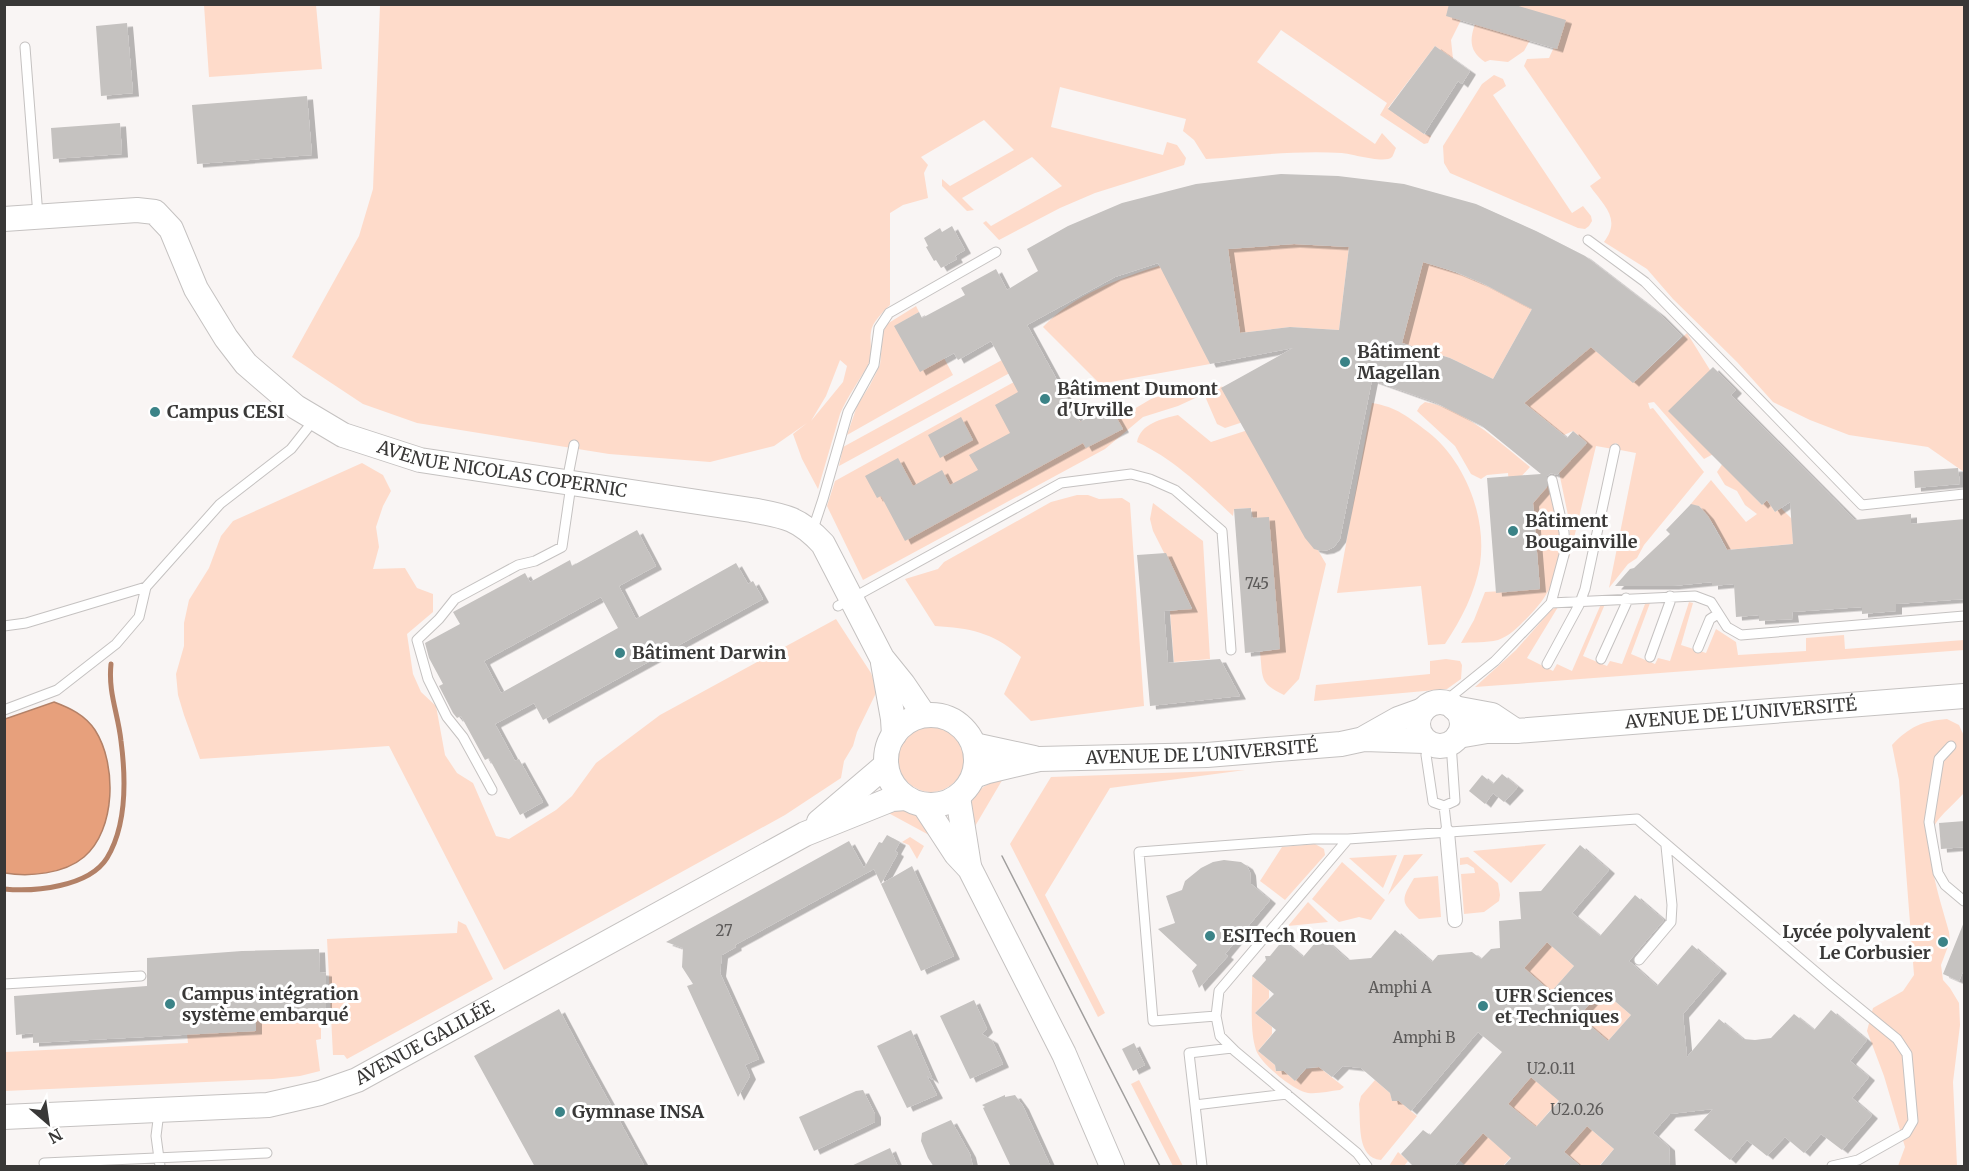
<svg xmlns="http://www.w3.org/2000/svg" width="1969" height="1171" font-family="Merriweather,serif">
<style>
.green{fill:#fedbca;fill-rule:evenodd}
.water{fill:#e7a07c;stroke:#b38167;stroke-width:1.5}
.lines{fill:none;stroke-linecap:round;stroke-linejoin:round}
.stream{stroke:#b38167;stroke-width:5}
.building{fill:#c5c2c0;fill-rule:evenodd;filter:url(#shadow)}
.service-casing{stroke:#c5c2c1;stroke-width:11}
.pedestrian-casing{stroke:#c5c2c1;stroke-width:16}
.tertiary-casing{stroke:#c5c2c1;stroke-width:26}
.service{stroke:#fff;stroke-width:9}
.pedestrian{stroke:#fff;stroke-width:14}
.tertiary{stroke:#fff;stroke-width:24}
.tram{stroke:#a09e9d;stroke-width:1.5}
.poi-dot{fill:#3b8387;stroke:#fff;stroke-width:2}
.labels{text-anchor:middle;stroke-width:6;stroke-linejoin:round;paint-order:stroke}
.number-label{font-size:15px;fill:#5c5a59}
.poi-label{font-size:18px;font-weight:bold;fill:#393837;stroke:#fff;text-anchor:start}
.street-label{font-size:18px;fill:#393837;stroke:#fff}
</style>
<defs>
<filter id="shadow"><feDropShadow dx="6" dy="3.5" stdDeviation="0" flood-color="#0004"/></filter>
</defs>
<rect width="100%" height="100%" fill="#f9f5f4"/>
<path class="green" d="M204,5H316L322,69L209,77Z
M380,5H1964V472L1928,447L1849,435L1810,420L1773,402L1737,362L1673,299L1647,269L1604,242C1622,218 1603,205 1590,186L1601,178L1524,66L1527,59L1549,58L1554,47L1530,40L1524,51L1508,62L1490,60L1485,62C1470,52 1469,41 1475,24L1461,20L1451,40L1453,59L1435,46L1388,108L1424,134L1431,136L1428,143L1424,144L1380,115L1387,103L1281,30L1257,62L1375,144L1382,133L1396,148C1395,150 1393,156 1392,157C1385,164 1352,154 1342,153C1296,150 1252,156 1206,159L1194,140L1183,131L1186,119L1060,87L1051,127L1163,155L1167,142L1177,145L1186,158L1184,165L1095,193L1060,208L999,240L983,223L986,221L991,226L1062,186L1032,157L962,198L974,210L967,211L942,186V179L950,186L1014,150L984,120L921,157L928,165L924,173L928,198L903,205L890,213V305C883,312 872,322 871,332C869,342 874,354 868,365C859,381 847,397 840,414L818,489L802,459L793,434L807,423L774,446L710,462L609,454L417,423L363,404L292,357L359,236L373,189ZM840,360L847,366L843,382L811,421L826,396Z
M1494,75L1503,79L1506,86L1493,95L1572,213L1583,206L1591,216L1592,221L1589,226L1585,229L1578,228L1450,173L1444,163L1443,146L1482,84Z
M1294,244L1349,247L1339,330L1290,327L1240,333L1228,249Z
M1423,262C1462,273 1496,289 1532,309L1493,379L1450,358L1402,343Z
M1162,265L1210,364L1100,384L1043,327C1073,295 1120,278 1162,265Z
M916,306L919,312L895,326L920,371L944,358L953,375L847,435L857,406L870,385L880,365L883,332L887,324Z
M1687,333L1710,370L1717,452L1704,459L1654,402L1648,403L1650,409L1653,408L1704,472L1644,545L1637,558L1628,564L1609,588L1636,453L1615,449L1618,444L1615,443L1613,449L1596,446L1569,559L1570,525L1559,472L1586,442L1573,431L1564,435L1524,403L1589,348L1575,334L1634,382Z
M1022,349L1030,362L839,466L843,447Z
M1032,372L1071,422L1117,419L1151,399L1197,384L1224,387L1243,422L1225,428L1217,424L1204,394L1178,406L1143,417L1105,449L863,580L827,506L835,481Z
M1425,402C1465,409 1499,442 1530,467L1514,484L1509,485L1508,473L1487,475L1481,479L1471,474L1455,446L1417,411L1420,406Z
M1372,403C1397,407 1408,417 1428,432C1465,461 1487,517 1480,564C1475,593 1461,620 1445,644L1428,645L1421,586L1337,593Z
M1178,415L1211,442L1248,430L1326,564L1299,679L1284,695C1259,683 1263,678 1260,652L1279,649L1251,508L1234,509L1233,516C1203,488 1174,459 1137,442C1141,423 1162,419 1178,415Z
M1727,457L1725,467L1762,505L1767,500L1775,512L1781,508L1792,519L1793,544L1727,550C1720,534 1711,519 1699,506L1690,505L1711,480L1746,522L1757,514L1745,505L1737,491L1725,485L1717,472Z
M362,463L383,475L391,491L383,506L376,527L379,547L373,569L405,568L417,588L433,594V612L407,634L413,674L421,692L436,706L445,755L457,773L473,783L496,836L509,839L556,810L572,796L596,763L660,715L836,619L871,673L877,691L857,732L853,746L844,761L841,778L785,815L504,970L389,746L200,759L184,715L178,695L176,674L184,646V623L189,600L209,568L221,536L233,521Z
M1547,486L1554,490C1561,541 1569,574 1530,615C1521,624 1511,636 1498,640C1486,643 1473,642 1461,643L1474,620L1485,592L1540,589L1533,503Z
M1077,495H1088L1099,499L1122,498L1130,503L1144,706L1031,721L1004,694L1021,657C994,633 971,628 935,626L905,579L938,569L944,562L1051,502Z
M1153,503L1203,541L1210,659L1174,662L1170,611L1192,608L1153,531L1150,519Z
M1689,602L1693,603L1681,645L1706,653L1716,629L1736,642L1738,655L1806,651V638L1844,635L1845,649L1964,640V650L1475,687L1516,650L1552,609L1558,607L1527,658L1553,671L1557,664L1572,671L1601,604H1605L1583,656L1607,666L1610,661L1622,664L1645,604L1650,603L1631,654L1655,664L1658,658L1670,661Z
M1446,659L1460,661L1462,665L1461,679L1447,689L1314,701L1316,685L1430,674V661Z
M1947,719L1959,725L1964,736V793C1956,802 1946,810 1938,820C1919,844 1942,904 1949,932L1950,941L1941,965L1943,980L1950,988L1959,1003L1960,1025L1953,1082L1957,1166H1898L1905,1147L1884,1076L1867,1031L1873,1008L1903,991L1914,975L1899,780L1892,745C1909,727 1922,721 1947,719Z
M898 759a33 33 0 1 1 66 0a33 33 0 1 1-66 0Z
M1245,770L1110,788L1045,895L1105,1013L1098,1017L1010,844L1051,777Z
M1004,777L971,833C967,800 972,789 1004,777Z
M902,807L916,813L942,842L881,809Z
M910,837L924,846L917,859L909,845L902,842Z
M1315,844L1324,849L1325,855L1285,900L1260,881L1282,847Z
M1546,844L1511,883L1473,851Z
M1423,854L1388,895L1404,855Z
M1397,855L1383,888L1349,858Z
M1468,857L1498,883L1500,895L1499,901L1484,912L1464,914L1461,874L1475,873L1474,868L1467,864L1460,865V858Z
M1342,862L1385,900L1371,920L1359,917L1339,922L1312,899Z
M1438,876L1441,917L1419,919C1400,902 1401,900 1414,878Z
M1308,902L1328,922L1288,926Z
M458,921L466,925L493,979L347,1059L344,1055H333L327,939L457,933Z
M1547,942L1574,966L1551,992L1524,968Z
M1252,976L1269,990V998L1255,1013L1272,1027V1034L1258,1051L1275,1065L1276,1071H1284L1295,1081L1306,1069L1319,1067L1344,1087L1340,1090C1330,1091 1318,1094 1308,1093C1294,1091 1260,1063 1256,1050C1249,1028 1253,999 1252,976Z
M1602,990L1631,1015L1608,1041L1579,1016Z
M321,1013V1039L316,1040L320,1071L300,1076L273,1079L5,1091V1052L188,1043L187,1034L256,1031V1017Z
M1531,1077L1559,1100L1536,1127L1508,1104Z
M1139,1080L1183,1166H1173L1131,1084Z
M1375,1080L1390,1093L1392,1101H1399L1417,1116L1381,1160C1356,1158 1361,1122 1359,1104L1361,1096Z
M1587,1126L1614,1149L1599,1166H1581L1564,1152Z
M1483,1133L1511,1157L1503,1166H1466L1459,1160Z
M1398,1152L1408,1161L1404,1166H1389Z"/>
<path class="water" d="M54,702C70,708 85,715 95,730C117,764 116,830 84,857C64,874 29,877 5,873V719Z"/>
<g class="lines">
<path class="stream" d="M4,889C34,892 89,887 107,858C127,825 126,779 121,741C118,713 108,693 111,664"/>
</g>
<path class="building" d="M1449,4H1512L1566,20L1557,49L1446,16Z
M127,23L133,93L101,96L96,26Z
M1435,46L1470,71L1462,84L1458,81L1424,134L1388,109Z
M307,96L312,155L197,164L192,105Z
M120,123L122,154L53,159L51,128Z
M1281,174L1338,176L1404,184L1476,204L1536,231L1585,256L1659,313L1682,336L1633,383L1591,347L1524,403L1567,438L1573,431L1587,443L1557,475L1551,473L1547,476V487L1533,503L1540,589L1496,593L1487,478L1541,474L1482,426L1434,402L1372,380L1340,539L1334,547L1328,550L1321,551L1314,549L1305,538L1221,388L1293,348L1210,364L1158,263L1115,277L1027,325L1080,422L1110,406L1123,429L1086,448L1083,443L905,541L881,496L877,498L865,476L898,458L913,486L942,470L950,485L978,470L969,455L1010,433L995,405L1018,392L991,341L958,360L954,353L920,372L894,326L919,312L922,318L965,295L961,288L996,269L1007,290L1038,271L1027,249L1068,226L1122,203L1196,184ZM1294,244L1349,247L1339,330L1290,327L1240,333L1228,249ZM1423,262L1456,272L1482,283L1532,309L1493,379L1450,358L1402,343Z
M952,226L965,250L955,256L957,259L941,268L936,260L934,261L926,247L928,246L924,238L940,228L942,232Z
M1713,367L1736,390L1731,395L1855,520L1911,514V524L1965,519V599L1896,604V611L1862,614V607L1792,612L1793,619L1759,621V615L1736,617L1734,584L1712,586V582L1673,586H1615L1630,569L1634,568L1670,534L1666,530L1691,504L1699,506L1708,516L1727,550L1793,544L1790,502L1775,512L1767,500L1762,505L1668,411Z
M961,417L973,440L940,458L928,435Z
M1958,468L1960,484L1915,488L1914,471Z
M1251,508V518L1269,517L1280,649L1245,653L1234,509Z
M637,530L656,566L619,586L636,619L736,563L748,584L753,581L763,599L543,720L534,703L495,724L515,761L519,759L543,802L520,815L489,758L485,760L461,716L457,718L453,713L439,686L443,684L429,658L425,643L460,624L453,612L525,573L530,582L570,560L572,566ZM601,597L618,628L501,693L484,661Z
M1166,553L1192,609L1164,611L1168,663L1220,659L1240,696L1150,706L1137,555Z
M1502,774L1518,787L1504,802L1493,793L1485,804L1469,791L1482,775L1493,784Z
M1965,821V847L1941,849L1939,823Z
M887,835L900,842L895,851L898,853L881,884L874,869L735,945L736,947L722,955L720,973L759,1059L745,1065L750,1076L738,1097L687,986L693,984L682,967L683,948L666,942L849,841L864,868L879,842L882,843Z
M1580,845L1609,870L1572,913L1600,936L1635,895L1664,920L1629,961L1657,986L1692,945L1721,970L1683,1014L1687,1057L1719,1019L1743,1039L1755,1040L1771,1038L1794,1014L1814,1030L1831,1010L1867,1040L1850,1061L1869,1077L1852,1098L1872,1115L1842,1150L1821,1134L1804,1153L1785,1137L1767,1156L1747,1140L1730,1160L1694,1130L1713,1109L1670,1114L1653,1133L1669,1147L1670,1167H1599L1614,1149L1587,1126L1564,1152L1581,1167H1503L1511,1158L1483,1133L1453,1167H1414L1401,1154L1423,1130L1430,1135L1502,1052L1478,1032L1411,1111L1399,1101H1392L1390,1093L1361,1068L1343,1066L1332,1077L1319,1067L1306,1068L1295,1081L1284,1071H1276L1275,1065L1258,1051L1276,1030L1255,1013L1274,994L1252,976L1266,960L1265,956H1270L1283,940L1303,957L1321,936L1348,960L1371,958L1395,930L1432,962L1438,955L1472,952L1481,959L1491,949L1500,948L1499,921L1521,919L1519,892L1541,891ZM1547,942L1574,966L1551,992L1524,968ZM1602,990L1631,1015L1608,1041L1579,1016ZM1531,1077L1559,1101L1536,1127L1508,1104Z
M1224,860L1241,862L1247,866L1250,872L1251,884L1270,900L1225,954L1228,956L1199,988L1192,971L1197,965L1158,929L1175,923L1166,896L1182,890L1185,881L1201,868L1213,862Z
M912,866L954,956L921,971L881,884Z
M1964,922L1965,967L1959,981L1943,974Z
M319,949L320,972L326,973V1013L256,1017V1031L33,1043V1033L16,1035L14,996L147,986V958L242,951Z
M974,1000L987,1029L982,1034L992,1040L1003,1064L970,1079L940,1016Z
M559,1009L585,1058L645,1167H535L474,1056Z
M911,1030L933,1080L927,1076L937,1095L907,1108L877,1046Z
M1134,1043L1145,1065L1133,1071L1122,1049Z
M863,1090L875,1114V1122L814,1151L799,1117L856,1091Z
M1005,1095V1097L1015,1095L1023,1106L1051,1167H1011L983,1108L985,1107L982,1105Z
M951,1120L970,1154L973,1167H934L928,1158L921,1141L922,1133Z
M890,1148L898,1167H849Z"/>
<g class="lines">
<defs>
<path id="service" d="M25,47L38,216
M1588,240L1645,282L1862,505L1964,494
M567,481L574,445
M812,532L823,499L848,412L874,365L879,328L889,313L996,252
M1551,603L1695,596L1711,602L1727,627L1741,635L1964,616
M838,606L1061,483L1131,474L1150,479L1175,490L1222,531L1231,650
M4,626L26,623L146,587
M1698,648L1710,619L1718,614
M1650,657L1670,602V596
M1601,659L1626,604V598
M1547,664L1579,605L1585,589L1615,449
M1443,703L1495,661L1551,603L1565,551L1564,532L1552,480
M4,710L57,690L116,644L139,617L146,587L220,504L291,449L314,420
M1430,744L1426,755L1433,802L1444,806L1455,801L1451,743
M1951,746L1939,759L1929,822L1938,873L1945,885L1964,901
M492,790L463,737L447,717L428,679L417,640L439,619L455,599L518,565L535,561L562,547L571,485
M1444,806L1447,832
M1639,960L1671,922L1672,905L1666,846
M4,984L141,976
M1216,1016L1153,1021L1139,852L1313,839H1348
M1195,1105L1287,1094
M159,1112L156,1136L160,1166
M44,1163L267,1153
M1202,1166L1189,1053L1232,1048
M1367,1166L1357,1153L1235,1051L1220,1036L1216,1016L1219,991L1348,839L1637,819L1831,985L1897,1039L1907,1054L1913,1121L1906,1133L1858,1160L1832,1166"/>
<path id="pedestrian" d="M1447,832L1455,920"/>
<g id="tertiary">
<path id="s1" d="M4,219L137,210L155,212L171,229L196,289L226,338L246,364L296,407L343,435L420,460L751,510C785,516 799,518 823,544L882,658L903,684L924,715"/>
<path d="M883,663L893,719L894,735"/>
<circle cx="1440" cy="724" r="22"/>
<path d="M1454,708L1492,715L1516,731"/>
<circle cx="931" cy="760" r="45"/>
<path id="s2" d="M1458,736L1487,731H1516L1964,696"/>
<path d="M1366,737L1398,719L1423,710"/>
<path d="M974,745L1034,758"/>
<path id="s3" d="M974,776L988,771L1039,759L1207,755L1341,744L1364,739L1425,741"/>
<path d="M958,797L969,866"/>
<path d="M924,805L956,854L970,869L1064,1054L1112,1166"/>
<path d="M819,822L886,765"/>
<path id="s4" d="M4,1117L268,1105L320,1093L357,1080L805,834L892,799L906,798"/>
</g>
</defs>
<use href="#service" class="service-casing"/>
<use href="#pedestrian" class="pedestrian-casing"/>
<use href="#tertiary" class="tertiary-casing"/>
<use href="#service" class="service"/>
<use href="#pedestrian" class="pedestrian"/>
<use href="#tertiary" class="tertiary"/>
<path class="tram" d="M1002,856L1160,1166"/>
</g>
<g class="poi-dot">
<circle cx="1345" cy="362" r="6"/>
<circle cx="1045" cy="399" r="6"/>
<circle cx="155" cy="412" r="6"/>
<circle cx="1513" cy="531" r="6"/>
<circle cx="620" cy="653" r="6"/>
<circle cx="1210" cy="936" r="6"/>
<circle cx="1943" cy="942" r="6"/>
<circle cx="170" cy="1004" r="6"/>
<circle cx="1483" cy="1006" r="6"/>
<circle cx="560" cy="1112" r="6"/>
</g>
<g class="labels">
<g class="number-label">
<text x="1257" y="589">745</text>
<text x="724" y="936">27</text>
<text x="1400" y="993">Amphi A</text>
<text x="1424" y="1043">Amphi B</text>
<text x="1551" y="1074">U2.0.11</text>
<text x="1577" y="1115">U2.0.26</text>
</g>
<g class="poi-label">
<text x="1357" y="358">Bâtiment<tspan x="1357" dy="21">Magellan</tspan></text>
<text x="1057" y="395">Bâtiment Dumont<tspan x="1057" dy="21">d'Urville</tspan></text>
<text x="167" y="418">Campus CESI</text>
<text x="1525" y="527">Bâtiment<tspan x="1525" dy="21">Bougainville</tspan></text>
<text x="632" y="659">Bâtiment Darwin</text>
<text x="1931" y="938" text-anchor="end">Lycée polyvalent<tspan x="1931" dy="21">Le Corbusier</tspan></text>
<text x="1222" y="942">ESITech Rouen</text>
<text x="182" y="1000">Campus intégration<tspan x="182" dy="21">système embarqué</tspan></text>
<text x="1495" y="1002">UFR Sciences<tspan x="1495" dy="21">et Techniques</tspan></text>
<text x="572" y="1118">Gymnase INSA</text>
</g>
<g class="street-label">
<text dy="6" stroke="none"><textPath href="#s1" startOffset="614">AVENUE NICOLAS COPERNIC</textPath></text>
<text dy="6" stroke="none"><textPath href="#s2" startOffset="284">AVENUE DE L'UNIVERSITÉ</textPath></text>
<text dy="6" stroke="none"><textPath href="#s3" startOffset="230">AVENUE DE L'UNIVERSITÉ</textPath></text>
<text dy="6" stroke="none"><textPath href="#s4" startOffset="434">AVENUE GALILÉE</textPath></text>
</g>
</g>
<rect width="1969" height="1171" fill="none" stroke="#393837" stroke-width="12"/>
<g transform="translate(48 1123) rotate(151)" stroke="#ffffff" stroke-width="4.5" paint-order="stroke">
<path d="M0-4.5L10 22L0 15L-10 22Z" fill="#393837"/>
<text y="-9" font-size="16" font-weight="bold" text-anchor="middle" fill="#393837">N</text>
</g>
</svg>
